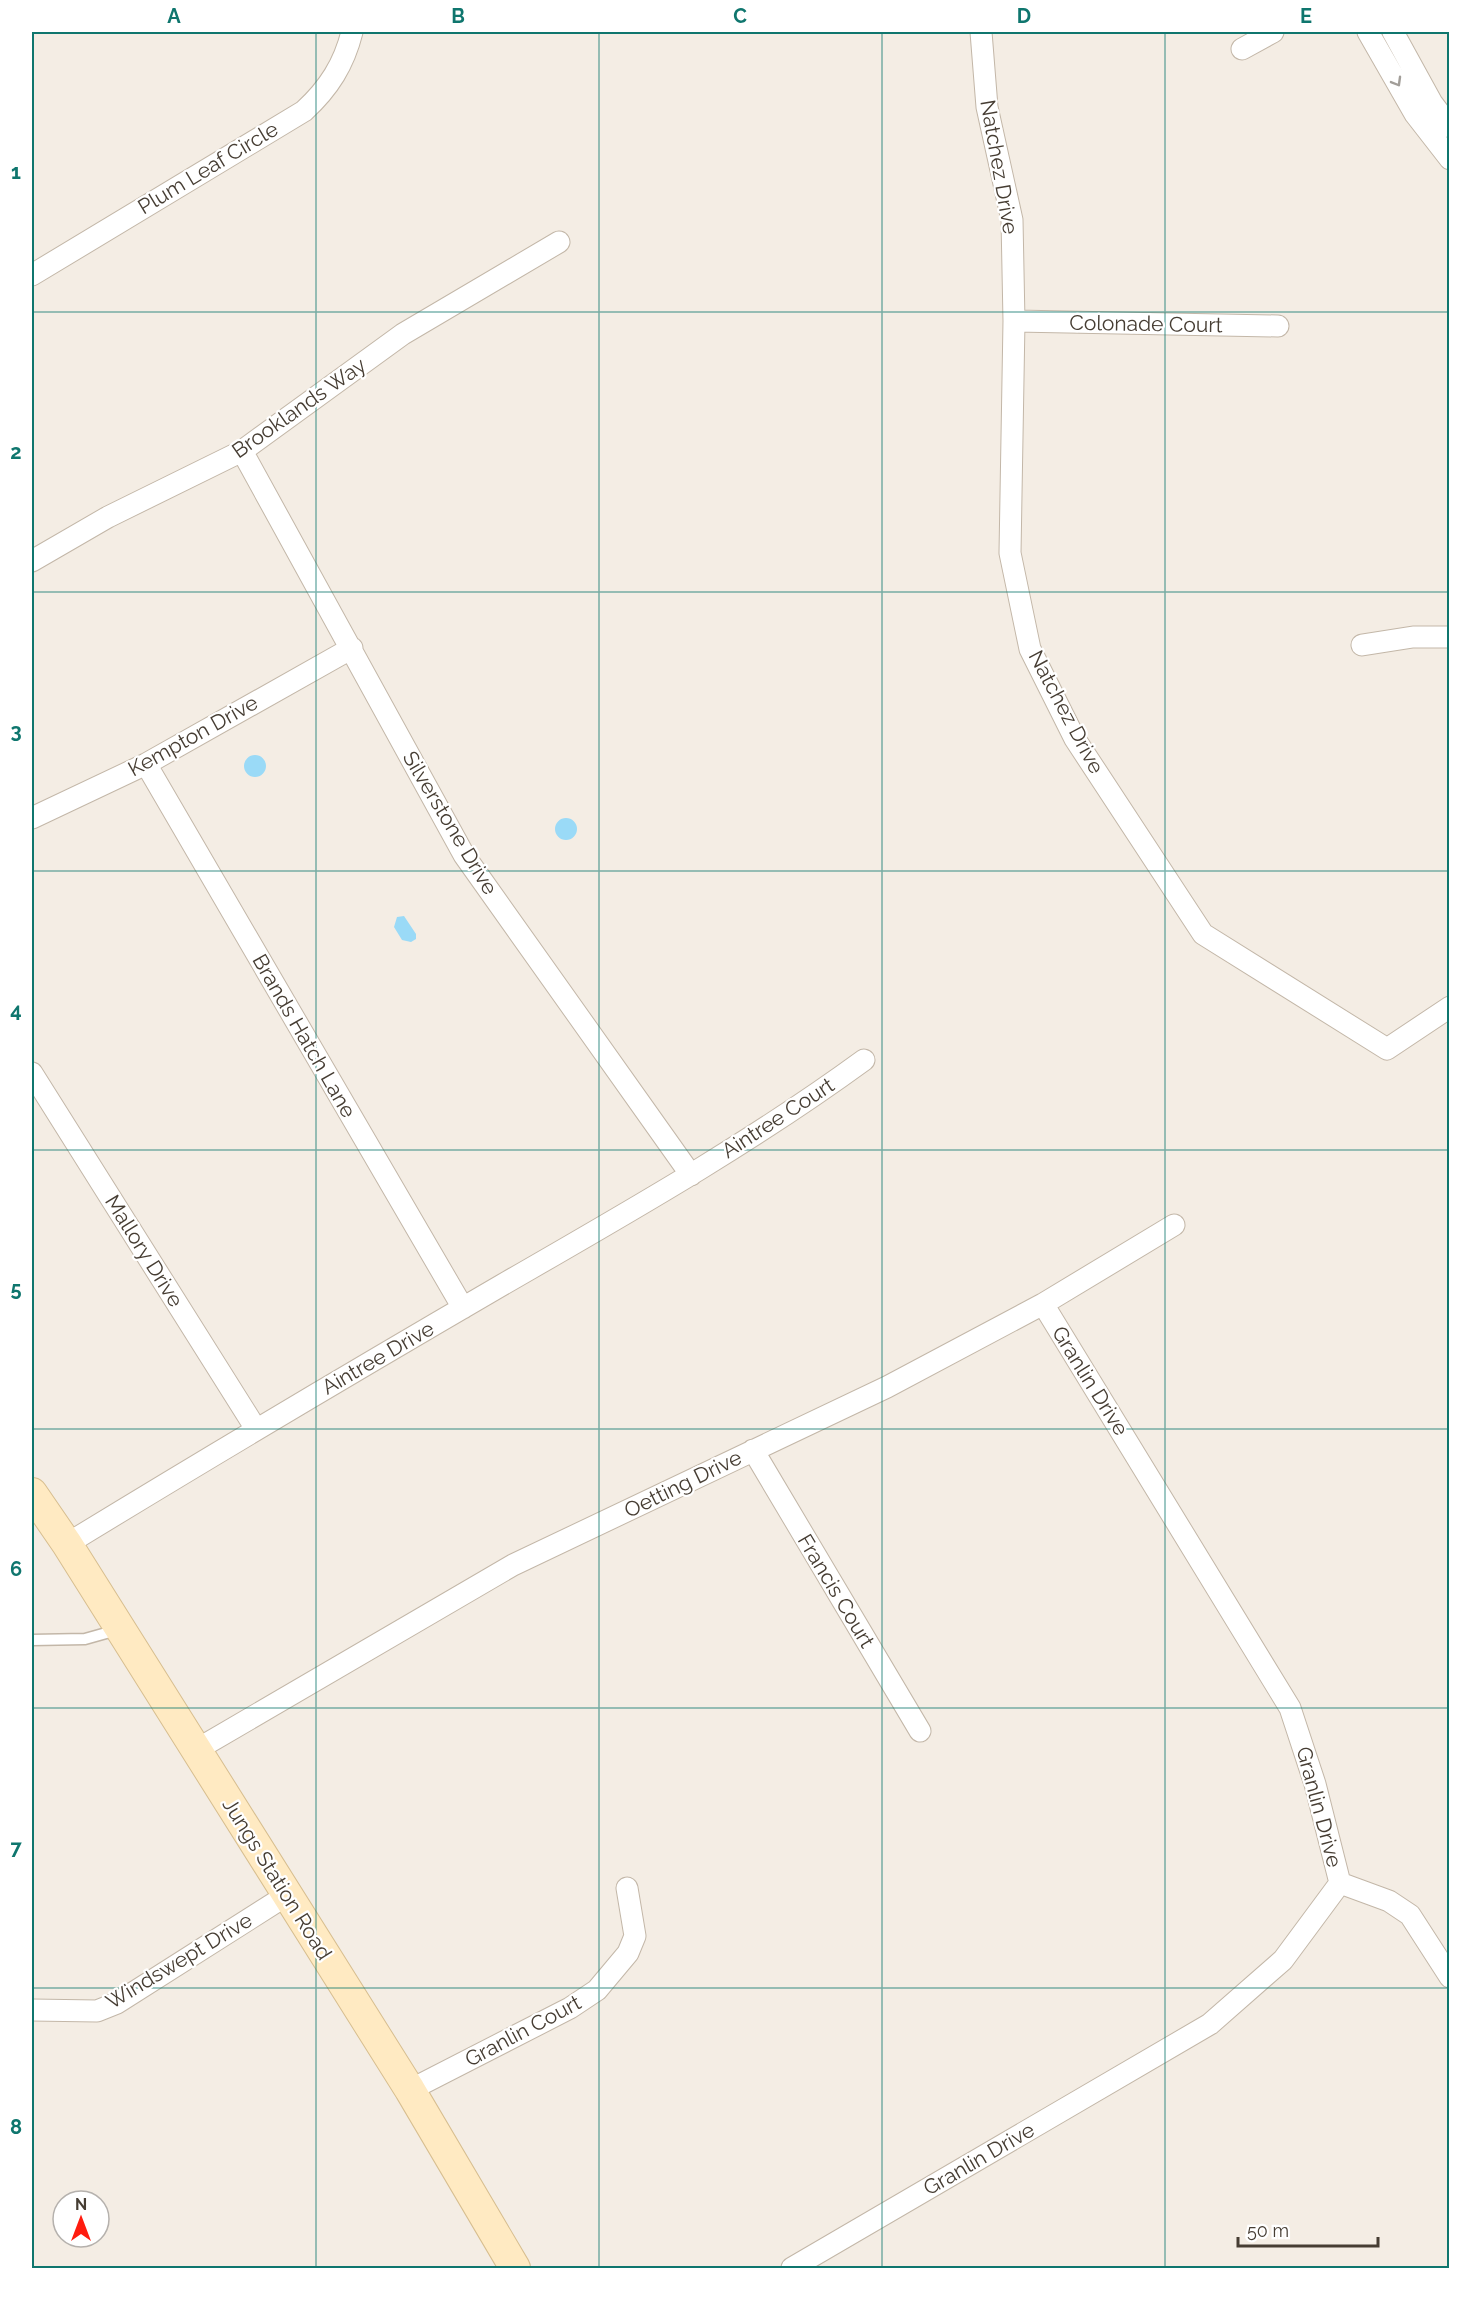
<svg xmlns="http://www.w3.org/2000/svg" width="1481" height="2300" font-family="Raleway,sans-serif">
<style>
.water{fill:#9adaf7}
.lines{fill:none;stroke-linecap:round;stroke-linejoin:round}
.service-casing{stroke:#c3b7a8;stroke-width:13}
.minor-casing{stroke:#c3b7a8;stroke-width:23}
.secondary-casing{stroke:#d7be8f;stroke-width:32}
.service{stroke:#fff;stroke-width:10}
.minor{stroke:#fff;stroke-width:21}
.secondary{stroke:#ffeac2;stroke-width:30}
.oneway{stroke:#a29e99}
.grid{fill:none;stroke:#0f766e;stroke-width:1.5;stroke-opacity:0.55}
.labels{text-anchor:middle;stroke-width:4.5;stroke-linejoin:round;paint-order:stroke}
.street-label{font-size:21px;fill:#463d33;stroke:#fff}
.neatline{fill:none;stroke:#0f766e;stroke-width:2}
.grid-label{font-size:20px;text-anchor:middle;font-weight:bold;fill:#0f766e}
</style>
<rect width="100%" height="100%" fill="#f4ede4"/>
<path class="water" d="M244 766a11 11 0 1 1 22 0a11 11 0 1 1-22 0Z
M555 829a11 11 0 1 1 22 0a11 11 0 1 1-22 0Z
M404,916L416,934V939L411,942L402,940L394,927L397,917Z"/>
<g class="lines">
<defs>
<path id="service" d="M32,1640L85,1639L117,1630"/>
<path id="minor" d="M981,32L987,107L1012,220L1014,321L1010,553L1030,649L1075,739L1203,934L1387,1049L1450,1007
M1368,32L1415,114L1450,159
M1393,32L1432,103L1450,127
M1242,49L1273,32
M32,275L304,111C329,88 344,64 352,32
M1014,321L1278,326
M242,451L464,855L691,1175
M32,561L108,517L242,451L403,334L559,242
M1362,645L1413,637H1450
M146,764L463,1308
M32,818L146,764L352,648
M32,1073L256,1429
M1043,1304L1290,1708L1315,1784L1340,1883
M753,1450L920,1731
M67,1544C211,1456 356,1370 502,1285C625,1214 749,1144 864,1060
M196,1750L513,1565L887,1387L1043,1304L1174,1225
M1340,1883L1389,1901L1410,1915L1450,1977
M32,2010L97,2011L117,2003L287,1895
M410,2090L570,2008L597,1990L628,1953L635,1936L627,1888
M792,2268L1210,2024L1283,1960L1340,1883"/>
<path id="secondary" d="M32,1493L67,1544L410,2090L515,2268"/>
</defs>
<use href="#service" class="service-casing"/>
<use href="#minor" class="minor-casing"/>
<use href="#secondary" class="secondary-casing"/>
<use href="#service" class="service"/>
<use href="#minor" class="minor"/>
<use href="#secondary" class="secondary"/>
</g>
<defs><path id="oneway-chevron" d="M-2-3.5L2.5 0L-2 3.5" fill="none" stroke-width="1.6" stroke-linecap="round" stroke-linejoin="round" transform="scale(1.5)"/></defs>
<use class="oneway" href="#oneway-chevron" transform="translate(1397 82) rotate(60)"/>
<path class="grid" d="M316,32V2268M599,32V2268M882,32V2268M1165,32V2268M32,312H1450M32,592H1450M32,871H1450M32,1150H1450M32,1429H1450M32,1708H1450M32,1988H1450"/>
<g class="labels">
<g class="street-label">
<text transform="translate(999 167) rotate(80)" y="7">Natchez Drive</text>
<text transform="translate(208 168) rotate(-31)" y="7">Plum Leaf Circle</text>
<text transform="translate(1146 324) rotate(1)" y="7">Colonade Court</text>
<text transform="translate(299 408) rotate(-35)" y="7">Brooklands Way</text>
<text transform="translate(1066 712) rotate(62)" y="7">Natchez Drive</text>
<text transform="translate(193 736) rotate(-29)" y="7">Kempton Drive</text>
<text transform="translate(450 823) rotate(59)" y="7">Silverstone Drive</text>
<text transform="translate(304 1036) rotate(60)" y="7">Brands Hatch Lane</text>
<text transform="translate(778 1118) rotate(-33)" y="7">Aintree Court</text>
<text transform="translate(144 1251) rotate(58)" y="7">Mallory Drive</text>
<text transform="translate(378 1358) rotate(-30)" y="7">Aintree Drive</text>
<text transform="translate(1090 1381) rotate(58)" y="7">Granlin Drive</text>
<text transform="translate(683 1484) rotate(-26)" y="7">Oetting Drive</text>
<text transform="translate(836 1591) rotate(59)" y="7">Francis Court</text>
<text transform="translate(1319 1807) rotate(75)" y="7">Granlin Drive</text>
<text transform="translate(277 1879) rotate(58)" y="7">Jungs Station Road</text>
<text transform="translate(179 1961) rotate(-31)" y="7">Windswept Drive</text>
<text transform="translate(523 2031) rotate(-28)" y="7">Granlin Court</text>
<text transform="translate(979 2159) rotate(-30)" y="7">Granlin Drive</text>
</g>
</g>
<rect width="1481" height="2300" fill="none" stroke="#ffffff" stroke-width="66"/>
<g transform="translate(81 2219)"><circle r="28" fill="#ffffff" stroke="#b5b1ad" stroke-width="1.5"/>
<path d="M0-4.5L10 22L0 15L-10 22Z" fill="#ff1c0f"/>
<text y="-9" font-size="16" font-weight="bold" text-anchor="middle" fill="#463d33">N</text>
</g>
<path d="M1238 2237v9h140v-9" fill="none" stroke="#463d33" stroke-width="3"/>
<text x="1247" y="2237" font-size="18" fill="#463d33" stroke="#ffffff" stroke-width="4.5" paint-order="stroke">50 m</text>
<rect x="33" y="33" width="1415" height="2234" class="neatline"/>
<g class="grid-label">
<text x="174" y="23">A</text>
<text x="458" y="23">B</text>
<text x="740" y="23">C</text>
<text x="1024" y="23">D</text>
<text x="1306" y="23">E</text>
<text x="16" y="179">1</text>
<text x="16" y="459">2</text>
<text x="16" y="738">3</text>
<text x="16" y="1017">4</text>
<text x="16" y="1296">5</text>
<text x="16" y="1576">6</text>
<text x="16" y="1855">7</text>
<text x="16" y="2134">8</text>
</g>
</svg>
